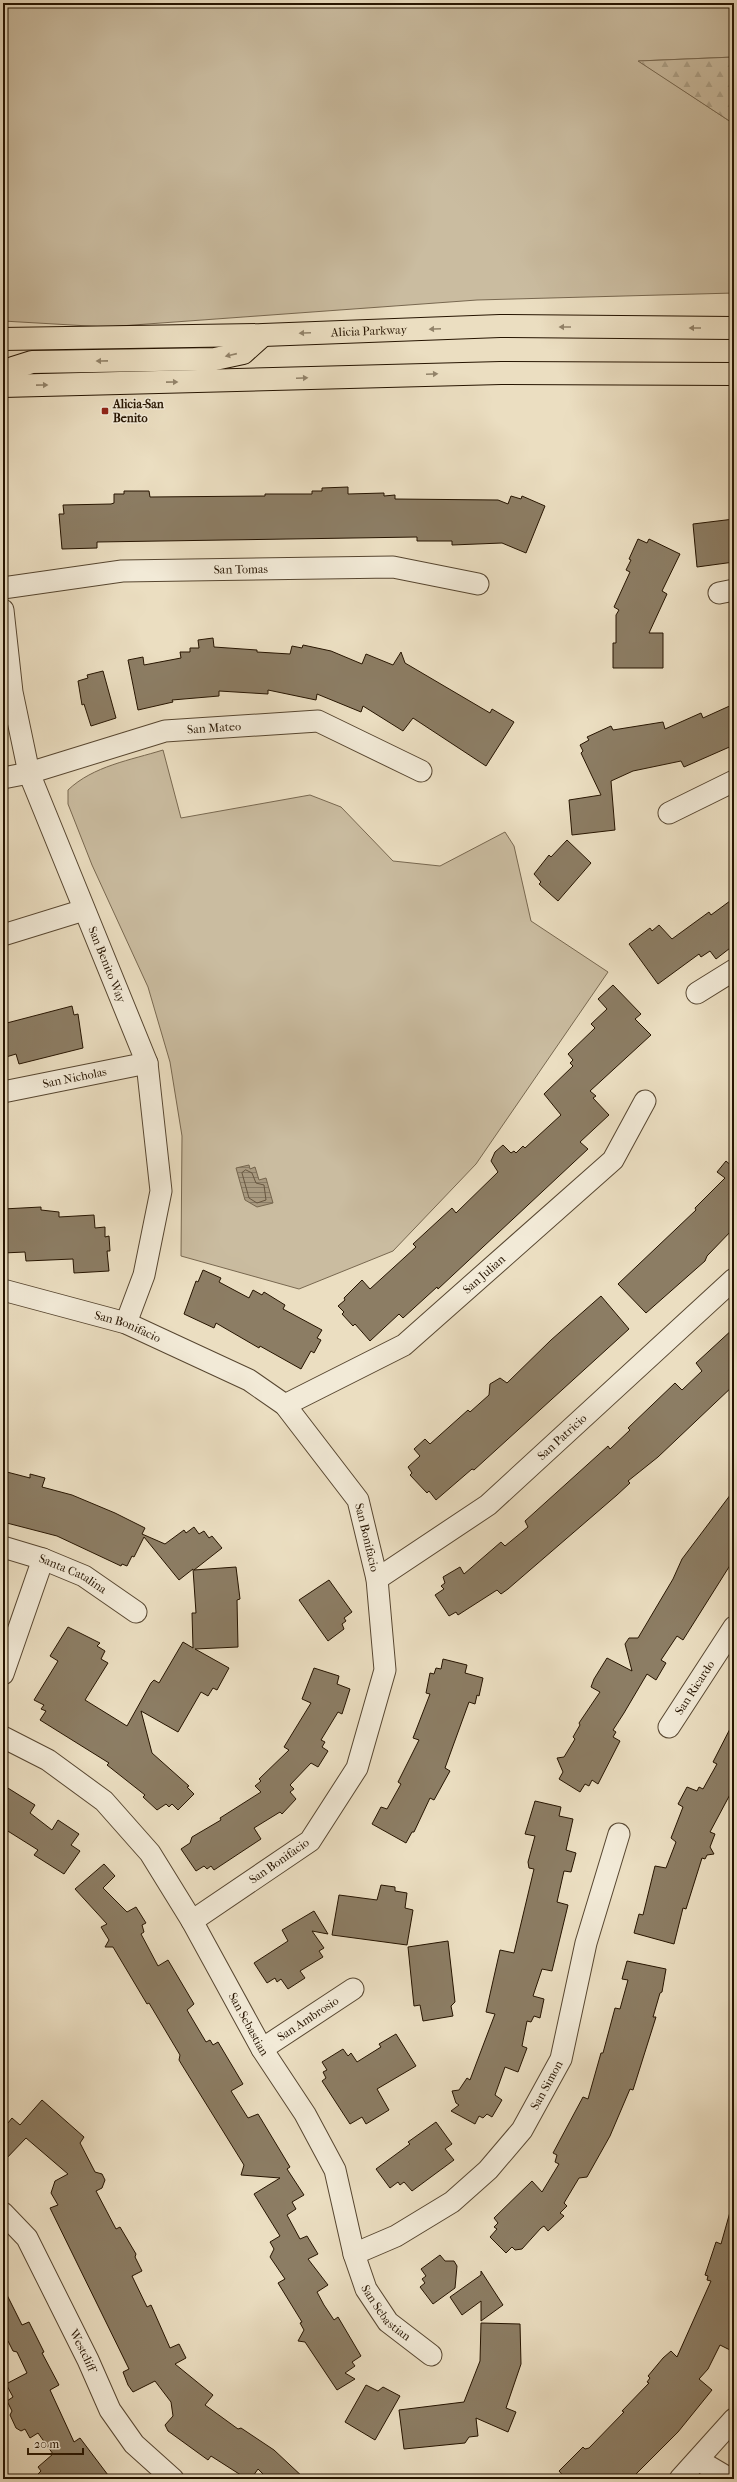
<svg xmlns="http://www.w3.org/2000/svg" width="737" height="2482" font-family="'IM FELL French Canon',serif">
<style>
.green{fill:#cabca0;stroke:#786850}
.forest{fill:url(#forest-firs);stroke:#786850}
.water{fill:url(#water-rules);stroke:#74644c}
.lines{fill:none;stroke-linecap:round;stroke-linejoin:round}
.shore{stroke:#675640;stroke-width:1}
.building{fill:#8c7d64;stroke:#261400}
.street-casing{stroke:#574630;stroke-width:23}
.primary-casing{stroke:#261400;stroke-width:24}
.street{stroke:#f2ead7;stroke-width:21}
.primary{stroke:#ebdec1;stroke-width:22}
.oneway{fill:#92836a}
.poi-dot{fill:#8f2418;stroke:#f2ead7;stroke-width:1.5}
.labels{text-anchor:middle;stroke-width:3;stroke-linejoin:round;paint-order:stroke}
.street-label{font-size:12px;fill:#261400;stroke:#f2ead7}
.poi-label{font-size:12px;font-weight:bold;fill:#261400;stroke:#f2ead7;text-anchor:start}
</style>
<defs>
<pattern id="forest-firs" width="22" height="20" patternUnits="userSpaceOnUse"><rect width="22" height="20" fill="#cabca0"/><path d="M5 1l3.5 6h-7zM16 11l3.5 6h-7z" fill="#ada188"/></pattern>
<pattern id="water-rules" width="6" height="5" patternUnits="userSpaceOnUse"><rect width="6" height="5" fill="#a8997f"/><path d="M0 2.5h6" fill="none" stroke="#897c66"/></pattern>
</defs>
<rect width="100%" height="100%" fill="#ebdec1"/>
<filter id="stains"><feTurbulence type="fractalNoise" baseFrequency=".005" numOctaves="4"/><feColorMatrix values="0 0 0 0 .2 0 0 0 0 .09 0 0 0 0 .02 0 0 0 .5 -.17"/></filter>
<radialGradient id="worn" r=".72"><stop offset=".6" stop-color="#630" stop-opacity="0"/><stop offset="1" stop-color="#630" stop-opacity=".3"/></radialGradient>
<path class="green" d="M3,3H734V57L639,61L734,124V293L477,300L106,327L3,321Z
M163,750L181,818L310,795L341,807L393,861L440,866L505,832L514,846L531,921L608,972L476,1164L393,1251L299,1289L181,1256L182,1136L170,1062L148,987L92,865L68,804V790C93,766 131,760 163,750Z"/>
<path class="forest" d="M734,57V124L638,61Z"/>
<path class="water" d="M249,1165L250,1169L255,1167L259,1180L266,1178L273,1203L257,1207L245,1200L236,1168Z"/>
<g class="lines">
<path class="shore" d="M246,1170L252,1173L256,1183L264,1185L266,1200L257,1203L249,1198L242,1173Z"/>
</g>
<path class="building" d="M348,487V494L384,493V496L395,495V499L498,500L508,504L511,496L521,499L522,496L545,506L526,553L502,543L452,545V541H417V537L97,542V548L62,549L59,514H64L63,505L111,504L114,503V494H124V491H149L150,497L265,496V494H312V491H322V488Z
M734,519V562L697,567L693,524Z
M638,539L647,543L649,539L680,554L662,591L667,594L649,633H663V668H613V643H616V615L619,610L614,607L630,572L626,570L631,560L629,559Z
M213,638L214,647L257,650V652L290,654L292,646L302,648L303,645L331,651L362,664L366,654L393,665L401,652L405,663L490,713L492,709L514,722L486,766L413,718L403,731L363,706L361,712L317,694L316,700L268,690V694L219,691V696L172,700L173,702L138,710L128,660L143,657L144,665L181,658L180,652H190V648H199L198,640Z
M103,671L116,718L91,726L84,704L82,705L78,681L88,678L87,675Z
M734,704V745L684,767L681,761L633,771L611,781L615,830L572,835L569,800L601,795L581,753L583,751L580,745L589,740L587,737L611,726L613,730L663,722L665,729L701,713L703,718Z
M567,840L591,863L558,901L539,884L541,882L534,874L549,855L551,857Z
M734,898V945L716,959L710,951L701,957L699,954L658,984L629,944L650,928L652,931L659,925L672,939L709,912L711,915Z
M613,985L641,1014L635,1019L651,1035L590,1091L596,1096L593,1098L609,1115L580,1142L588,1149L438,1289L437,1287L403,1318L399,1314L370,1341L355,1324L353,1326L342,1314L344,1312L338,1306L345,1300L344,1298L362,1280L370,1289L416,1247L413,1244L452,1208L456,1213L498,1172L491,1161L495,1152L503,1145L511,1153L514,1151L516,1153L523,1146L525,1148L561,1115L544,1094L573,1066L570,1063L573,1060L568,1054L595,1028L591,1024L607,1009L598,999Z
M72,1006L74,1015L78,1014L83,1048L19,1064L16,1054L6,1057L3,1047V1024Z
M726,1161L734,1168V1228L707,1256L705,1261L646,1313L618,1284L696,1210L695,1208L725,1178L717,1172Z
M41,1207V1210L59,1212V1217L94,1215L95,1228L105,1227V1237L109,1236L110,1251H107L109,1271L74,1273L73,1259L26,1261L25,1252L3,1253V1209Z
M203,1270L221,1278L219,1282L249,1298L253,1290L262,1295L264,1292L285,1305L283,1309L322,1330L317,1338L321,1340L314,1353L311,1351L301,1369L260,1346L259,1348L216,1323L214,1328L184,1314L196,1281L198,1282Z
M601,1296L629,1329L474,1470L472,1469L436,1500L429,1491L427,1493L410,1475L412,1473L408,1467L420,1456L414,1449L425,1439L430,1444L468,1410L470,1412L489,1395L490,1384L500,1378L507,1383L551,1340Z
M734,1328V1385L658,1457L628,1481L630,1483L617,1495L508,1589L501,1594L497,1590L458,1615L456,1612L449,1616L435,1595L444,1589L441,1586L445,1583L443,1577L460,1567L464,1574L501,1542L505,1546L528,1527L525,1521L608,1446L610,1449L630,1430L628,1428L675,1383L682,1390L702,1371L696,1363Z
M3,1471L30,1478V1474L45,1478L42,1487L72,1495L115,1513L145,1528L142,1534L165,1544L184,1530L186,1533L194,1527L199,1534L204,1531L209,1538L212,1536L222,1548L194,1570L236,1567L240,1599L237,1600L238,1647L195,1649L229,1668L217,1690L213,1688L208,1696L201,1692L178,1732L141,1711L152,1753L189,1786L187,1787L194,1794L178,1810L172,1804L169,1807L166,1804L157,1810L143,1797L145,1795L107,1765L109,1763L40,1720L46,1711L41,1709L44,1705L34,1700L58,1661L50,1656L68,1627L100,1643L97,1646L105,1651L101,1659L108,1663L85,1700L127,1726L151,1683L154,1680L159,1683L183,1642L193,1648L192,1613H196L193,1569L179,1580L144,1537L134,1557L132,1556L127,1566L122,1564L121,1566L57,1536L3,1522Z
M734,1490V1559L683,1640L677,1636L661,1660L666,1663L656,1680L647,1674L624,1713L613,1730L616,1732L613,1737L620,1741L598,1784L592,1780L589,1786L585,1784L580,1792L559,1779L563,1772L557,1758L564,1757L575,1739L573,1737L580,1725L579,1723L600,1692L591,1687L594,1679L607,1658L632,1671L625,1644L629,1638H638L673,1579L682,1559Z
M329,1580L352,1612L344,1618L346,1621L342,1624L344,1629L328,1641L299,1600Z
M443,1659L467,1665L465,1673L483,1678L479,1696L477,1695L475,1704L469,1702L445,1768L450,1771L434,1800L430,1798L414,1832H412L406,1843L372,1824L381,1807L387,1809L401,1784L398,1782L419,1740L413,1738L430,1694L426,1693L430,1673L434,1674L436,1668L441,1669Z
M314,1668L339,1676L337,1684L350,1689L342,1714L338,1712L321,1740L325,1742L322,1747L328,1751L318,1767L311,1763L290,1785L294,1789L290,1792L296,1799L282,1814L280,1812L254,1828L261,1839L214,1870L211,1866L207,1869L204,1866L196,1871L181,1849L190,1843L192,1837L221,1820L220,1818L261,1792L255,1786L261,1781L259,1779L289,1750L284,1747L311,1703L302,1699Z
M734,1721V1787L710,1832L715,1834L710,1847L714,1854L707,1855L705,1859L702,1858L686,1909L683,1908L674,1944L634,1933L639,1914L643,1915L655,1866L666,1868L676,1842L671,1838L683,1807L678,1804L687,1787L697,1791L699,1787L703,1789L717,1764L713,1762Z
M3,1785L35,1805L30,1813L52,1830L58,1820L79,1834L71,1845L80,1851L64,1874L34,1855L38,1850L3,1828Z
M535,1801L561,1807L559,1816L573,1819L566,1850L576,1853L571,1872L564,1871L557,1902L568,1905L552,1971L542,1969L533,1996L544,1999L540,2018L534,2016L531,2022L527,2021L522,2046L527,2048L518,2072L505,2067L495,2095L502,2100L492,2117L487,2114L483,2118L479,2116L475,2124L451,2111L459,2105L456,2103L452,2091L459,2090L467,2078L470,2080L495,2014L486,2012L500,1950L514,1953L534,1869L529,1868L528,1862L535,1836L525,1834Z
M104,1864L115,1876L103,1888L127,1912L136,1907L146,1923L142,1925L144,1932L141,1934L158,1966L168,1960L194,2004L187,2010L206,2042L210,2040L213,2045L218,2042L243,2084L231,2091L248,2118L258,2114L290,2167L287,2169L304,2195L292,2202L296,2209L287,2215L300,2239L307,2236L318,2254L308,2259L328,2285L317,2292L324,2305L334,2320L338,2317L361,2356L352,2362L355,2366L345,2373L355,2379L337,2390L305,2342L298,2341L304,2330L300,2323L302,2322L278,2283L285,2279L270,2257L274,2249L270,2242L280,2236L254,2194L280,2178L241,2175L244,2165L182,2065L179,2060L180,2055L149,2003L147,2004L113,1947H105L109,1940L101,1927L107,1924L75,1889Z
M381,1885L395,1887V1891L407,1893L405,1908L413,1910L407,1945L332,1935L339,1895L377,1900Z
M314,1911L328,1934L312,1931L324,1948L319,1951L323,1957L300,1971L305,1978L288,1989L281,1979L277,1982L275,1978L267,1983L254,1963L288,1941L282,1930Z
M448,1941L455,2002L451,2006L453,2016L423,2021L420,2005L414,2006L408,1947Z
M627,1961L666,1969L662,1992L660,1993L653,2017H656L633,2090L630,2089L610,2136L587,2177L579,2178L564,2203L567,2206L560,2213L564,2216L548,2231L544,2226L541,2228L522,2249L515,2250L512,2247L506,2253L490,2237L497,2229L494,2227L498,2223L494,2218L532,2181L542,2192L559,2164L555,2162L557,2155L553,2153L583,2097L588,2099L601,2053H603L615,2008L620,2009L628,1980L622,1979Z
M396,2034L416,2066L377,2089L389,2110L366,2124L362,2117L350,2124L322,2081L326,2078L323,2072L327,2070L322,2062L343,2049L348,2056L351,2053L357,2062L381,2047L379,2044Z
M42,2100L84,2137L80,2143L95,2172L102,2174L105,2180L102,2188L96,2191L116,2229L120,2227L136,2254L135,2257L142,2271L132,2276L147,2307L151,2305L170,2348L179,2344L186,2358L175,2364L213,2395L205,2405L238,2429L241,2428L274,2450L305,2479H268L258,2469L251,2479H247L211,2456L208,2460L168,2431L165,2425L173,2416L171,2402L155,2381L133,2392L128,2385L123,2372L129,2369L50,2208L58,2205L51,2193L55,2181L68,2174L26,2138L3,2162V2129L12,2118L20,2125Z
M436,2122L452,2144L445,2149L454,2160L412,2191L404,2182L400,2185L398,2182L390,2188L376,2169L410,2144L408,2142Z
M730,2212L734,2213V2352L720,2345L708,2369L699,2379L712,2390L678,2432L631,2479H566L559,2471L583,2447L585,2449L589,2448L624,2412L622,2411L649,2383L647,2382L650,2378L648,2376L663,2358L671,2351L677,2357L711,2281L707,2280L708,2276L705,2275L716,2242L721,2244Z
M440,2255L445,2261H454L457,2266L455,2288L433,2304L420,2287L425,2283L422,2279L426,2276L421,2269Z
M481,2271L503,2305L481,2321V2301L462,2315L450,2297L481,2275Z
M3,2287L22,2325L29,2322L44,2352L42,2353L59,2385L50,2390L74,2442L80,2438L111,2479H33L41,2471L38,2467L53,2454L38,2433L30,2438L25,2429L21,2431L16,2428L10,2415L12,2411L7,2401L13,2397L6,2384L27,2373L17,2352L13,2351L8,2341L3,2343Z
M481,2323L520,2324L521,2364L506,2408L516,2412L508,2432L476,2418L478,2436L469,2437L465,2443L404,2449L399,2410L464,2402L480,2361Z
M366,2385L378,2391L383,2387L400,2396L375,2440L345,2422Z"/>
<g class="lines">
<defs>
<g id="street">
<path id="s1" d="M3,588L122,571L393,567L478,584"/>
<path d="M719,593L734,590"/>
<path id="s2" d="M3,610L12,692L29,773L147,1063L161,1191L144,1275L126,1323"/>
<path id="s3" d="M3,778L29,773L165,731L318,721L421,771"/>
<path d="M669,813L734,781"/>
<path d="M3,935L84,910"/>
<path d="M697,993L734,970"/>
<path id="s4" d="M3,1092L147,1063"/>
<path id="s5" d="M3,1290L126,1323L249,1380L285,1405L358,1500L377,1579L385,1670L357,1768L310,1841L192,1921"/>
<path id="s6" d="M285,1405L404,1345L613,1160L645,1101"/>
<path id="s7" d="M3,1547L43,1559L84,1576L136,1612"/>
<path id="s8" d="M377,1579L488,1505L734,1279"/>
<path d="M3,1674L43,1559"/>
<path id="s9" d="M669,1727L734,1627"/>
<path id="s10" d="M3,1737L48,1760L104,1801L150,1853L192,1921L262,2049L305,2114L335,2170L354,2254L366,2289L388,2322L431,2355"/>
<path id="s11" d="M262,2049L353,1989"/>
<path id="s12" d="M3,2213L27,2238L88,2360L110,2410L134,2444L173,2479"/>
<path id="s13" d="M354,2254L396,2236L452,2202L488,2170L522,2130L561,2059L586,1943L619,1834"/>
<path d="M698,2460L730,2479"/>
<path d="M680,2479L734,2419"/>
</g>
<g id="primary">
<path id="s14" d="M3,339L263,335L500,326L734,328"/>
<path d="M3,377L13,368L32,362L215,359L243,353L263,335"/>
<path d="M3,386L501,373L734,374"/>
</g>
</defs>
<use href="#street" class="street-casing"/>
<use href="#primary" class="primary-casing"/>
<use href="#street" class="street"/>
<use href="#primary" class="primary"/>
</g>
<defs><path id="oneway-solid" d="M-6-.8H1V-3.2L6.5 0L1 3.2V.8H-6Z"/></defs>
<g class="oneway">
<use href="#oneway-solid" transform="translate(565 327) rotate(-180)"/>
<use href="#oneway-solid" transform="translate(695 328) rotate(-180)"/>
<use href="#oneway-solid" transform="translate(435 329) rotate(178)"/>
<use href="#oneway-solid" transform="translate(305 333) rotate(178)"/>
<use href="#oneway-solid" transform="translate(231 355) rotate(167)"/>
<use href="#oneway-solid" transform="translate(102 361) rotate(179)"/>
<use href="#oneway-solid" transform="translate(432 374) rotate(-2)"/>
<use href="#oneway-solid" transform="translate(302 378) rotate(-2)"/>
<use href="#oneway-solid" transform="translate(172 382) rotate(-1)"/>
<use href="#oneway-solid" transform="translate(42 385) rotate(-1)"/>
</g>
<rect class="poi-dot" x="101" y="407" width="8" height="8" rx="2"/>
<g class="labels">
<g class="street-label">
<text dy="4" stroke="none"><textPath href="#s14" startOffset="366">Alicia Parkway</textPath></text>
<text dy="4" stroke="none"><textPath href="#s1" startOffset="239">San Tomas</textPath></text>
<text dy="4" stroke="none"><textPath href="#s3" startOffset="218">San Mateo</textPath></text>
<text dy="4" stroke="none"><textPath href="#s2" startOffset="372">San Benito Way</textPath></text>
<text dy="4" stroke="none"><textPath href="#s4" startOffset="73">San Nicholas</textPath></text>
<text dy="4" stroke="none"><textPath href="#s6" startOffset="240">San Julian</textPath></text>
<text dy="4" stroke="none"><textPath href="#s5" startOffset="130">San Bonifacio</textPath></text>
<text dy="4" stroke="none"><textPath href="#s8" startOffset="234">San Patricio</textPath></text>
<text dy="4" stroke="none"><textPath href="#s5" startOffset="465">San Bonifacio</textPath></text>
<text dy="4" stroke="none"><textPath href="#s7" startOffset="75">Santa Catalina</textPath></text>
<text dy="4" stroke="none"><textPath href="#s9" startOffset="47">San Ricardo</textPath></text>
<text transform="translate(279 1861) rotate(-35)" y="4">San Bonifacio</text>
<text dy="4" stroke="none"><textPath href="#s11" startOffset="55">San Ambrosio</textPath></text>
<text dy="4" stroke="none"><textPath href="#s10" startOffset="387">San Sebastian</textPath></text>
<text dy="4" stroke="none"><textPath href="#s13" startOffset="263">San Simon</textPath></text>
<text dy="4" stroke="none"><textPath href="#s10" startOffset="711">San Sebastian</textPath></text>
<text dy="4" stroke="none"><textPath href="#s12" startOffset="160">Westcliff</textPath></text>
</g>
<g class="poi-label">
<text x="113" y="408">Alicia-San<tspan x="113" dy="14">Benito</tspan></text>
</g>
</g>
<rect width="737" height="2482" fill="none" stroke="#ebdec1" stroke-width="16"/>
<rect x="4" y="4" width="729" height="2474" fill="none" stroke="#261400" stroke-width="2"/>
<rect x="8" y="8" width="721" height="2466" fill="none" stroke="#261400"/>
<path d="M28 2448v6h55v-6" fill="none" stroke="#261400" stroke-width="2"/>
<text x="34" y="2448" font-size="12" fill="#261400" stroke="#f2ead7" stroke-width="3" paint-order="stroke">20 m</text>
<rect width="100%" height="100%" filter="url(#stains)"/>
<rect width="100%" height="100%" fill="url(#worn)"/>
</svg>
